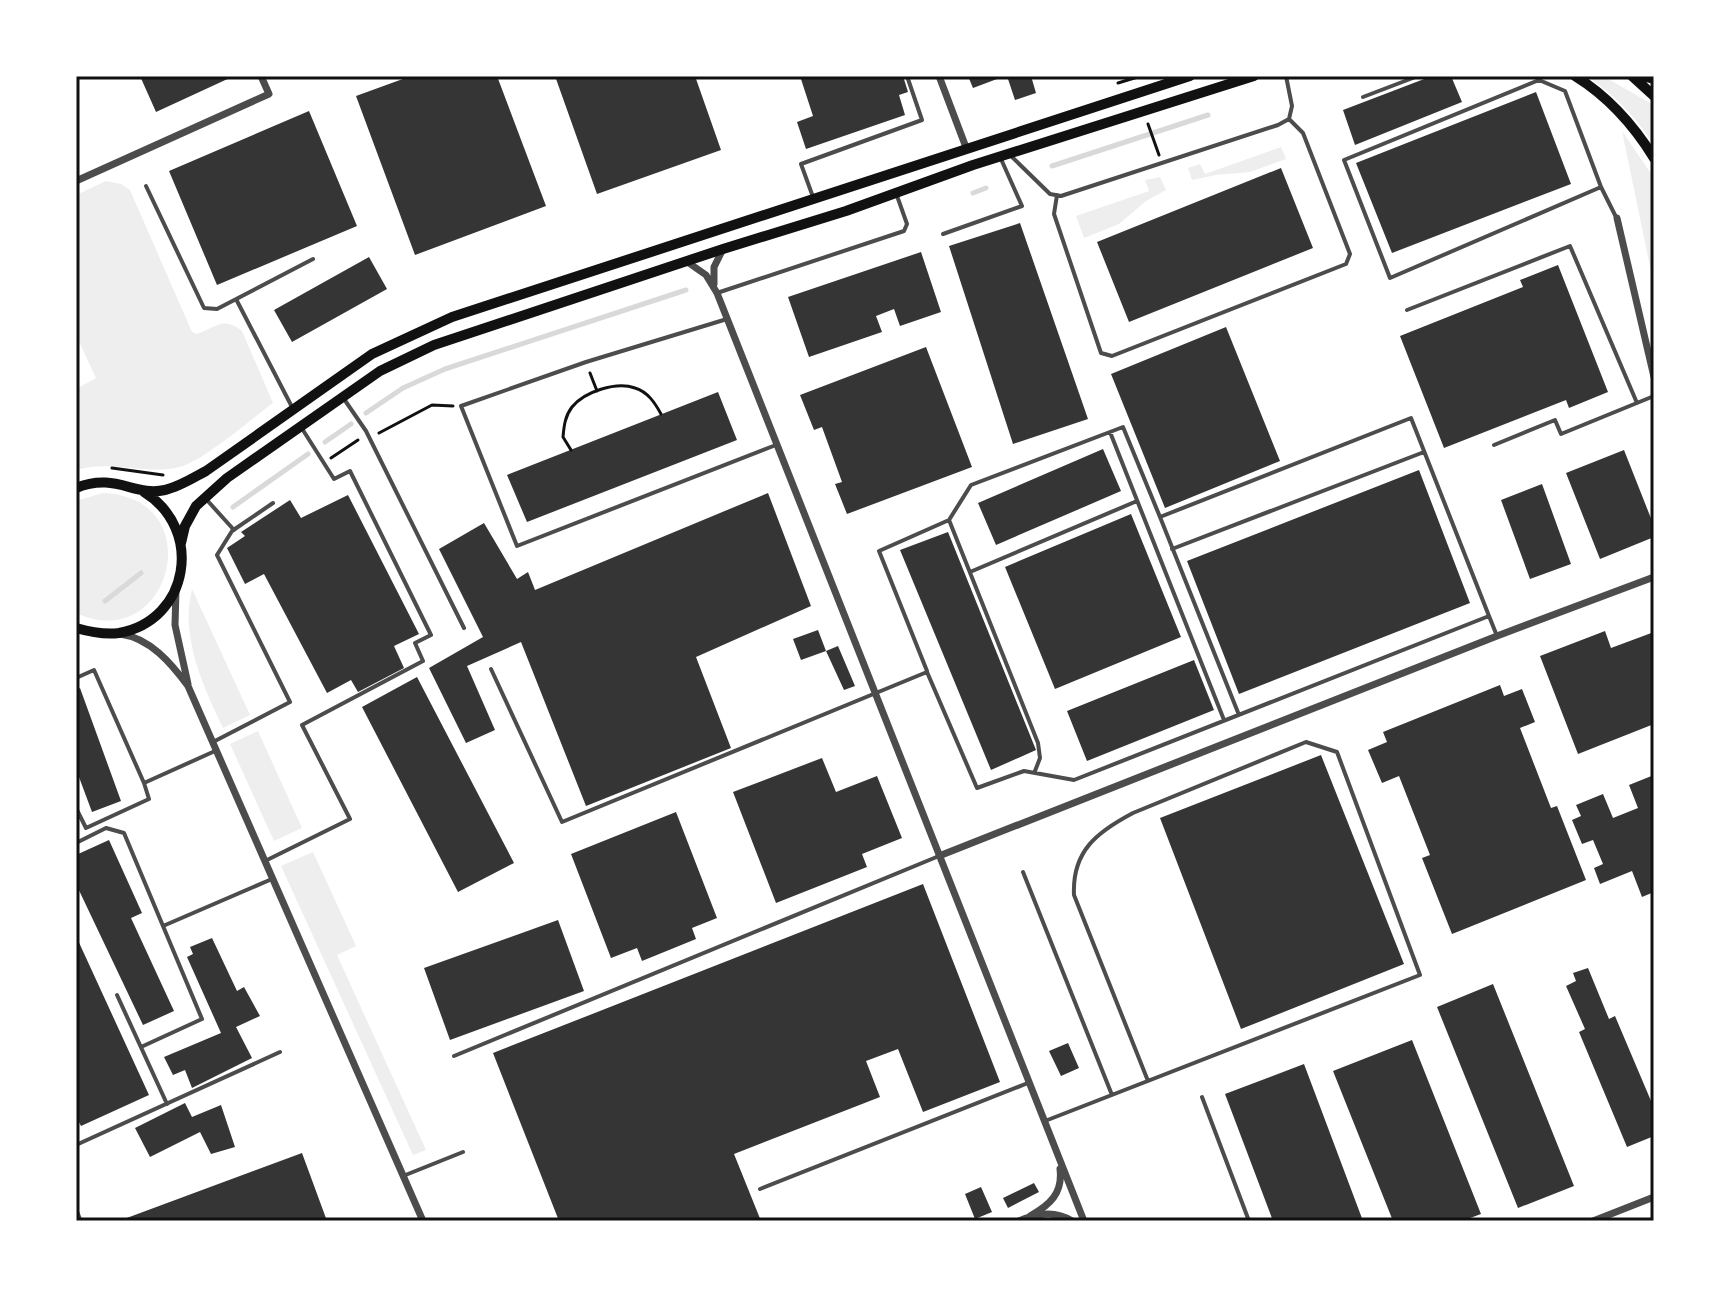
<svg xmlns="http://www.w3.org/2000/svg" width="1730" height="1297" font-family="'Asap Condensed',sans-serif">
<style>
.green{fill:#eee}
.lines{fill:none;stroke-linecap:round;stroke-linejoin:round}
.stream{stroke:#d9d9d9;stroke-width:5}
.building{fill:#353535}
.path{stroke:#111;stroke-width:3}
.service{stroke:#4c4c4c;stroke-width:4}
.minor{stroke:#4c4c4c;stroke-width:7}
.secondary{stroke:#111;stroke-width:10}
.neatline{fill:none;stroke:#111;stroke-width:3}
</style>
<rect width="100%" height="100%" fill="#fff"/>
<path class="green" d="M1587,76H1603L1650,103L1654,107V145C1636,117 1614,95 1587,76Z
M1622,131L1654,178V286Z
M1281,147L1286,159L1250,172L1216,175L1192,180L1188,168L1200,164L1205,174Z
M1160,177L1166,190L1146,201L1119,224L1084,238L1076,216L1149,191L1145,180Z
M106,181L121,184L130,190L192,332L197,334C217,327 223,316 242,331L273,403C251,419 199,465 175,468C140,474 113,460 76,470V389L96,378L76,335V195Z
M103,493C212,497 171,657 76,613V501Z
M192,589L250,715L223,728C203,686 180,637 192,589Z
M258,731L302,828L274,841L230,744Z
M313,852L356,946L337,955L426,1150L413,1155L281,866Z"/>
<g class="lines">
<path class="stream" d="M1052,166L1208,115
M973,193L986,188
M366,413L403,388L445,369L686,290
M325,442L351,424
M233,507L308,454
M105,601L141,573"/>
</g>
<path class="building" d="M140,76H234L156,112Z
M411,76H497L546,206L415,255L356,96Z
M555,76H695L721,150L597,194Z
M800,76H903L908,92L899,95L905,115L806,149L797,122L813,116Z
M968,76H1005L973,88Z
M1007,76H1031L1036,93L1015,100Z
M1432,76H1451L1462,102L1355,145L1343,110Z
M1536,92L1571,184L1392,253L1356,163Z
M309,111L357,226L217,285L169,171Z
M1281,168L1313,248L1129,322L1097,242Z
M1020,223L1088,419L1013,444L949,246Z
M921,252L941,312L900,326L894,309L876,316L882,332L809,357L788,297Z
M369,257L387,289L292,342L274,310Z
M1558,265L1608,392L1569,408L1566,400L1444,448L1400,336L1523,287L1520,280Z
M1226,327L1280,461L1165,508L1111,374Z
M926,347L972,467L847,514L835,484L842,482L822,427L814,430L800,395Z
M718,392L737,440L527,522L507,475Z
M1103,449L1121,491L996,545L978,503Z
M1624,450L1654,526V537L1600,559L1566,473Z
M1419,470L1470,603L1239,694L1187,561Z
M1542,484L1571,564L1530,579L1501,500Z
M768,493L811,606L696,657L731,748L586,806L521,642L467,666L495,730L466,743L429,668L483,637L439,549L484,523L517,579L528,572L535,590Z
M348,495L419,634L394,646L404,668L358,692L351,680L327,693L264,574L245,584L227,548L245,536L241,532L290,500L301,518Z
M1131,514L1181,637L1055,689L1005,567Z
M948,532L1036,750L991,770L900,550Z
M818,630L826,651L801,660L793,639Z
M1605,631L1611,648L1654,632V724L1578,754L1540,656Z
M838,646L855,686L844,690L826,651Z
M1194,660L1214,710L1087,761L1067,711Z
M417,677L514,863L458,892L362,707Z
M1500,685L1504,696L1522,689L1535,722L1520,728L1551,808L1557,806L1586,880L1452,934L1422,858L1430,855L1399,776L1382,783L1368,750L1387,742L1383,732Z
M80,688L121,801L92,812L76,769V690Z
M1321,755L1404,964L1241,1029L1160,818Z
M822,758L836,792L877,776L902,838L862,854L867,867L776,903L733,792Z
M1654,775V892L1642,897L1632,871L1600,884L1594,868L1603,864L1593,840L1582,844L1572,820L1581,816L1576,805L1603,794L1613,818L1638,808L1629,785Z
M676,812L717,918L692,928L696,939L642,961L637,948L611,958L571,854Z
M109,840L142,913L131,918L174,1011L143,1025L76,884V855Z
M923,884L1000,1082L923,1112L898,1049L866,1061L880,1097L734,1154L761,1221H559L493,1053Z
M558,920L584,991L450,1040L424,968Z
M76,936L149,1095L81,1126L76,1116Z
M212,938L237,991L244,987L260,1016L236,1027L252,1058L192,1088L185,1070L173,1075L164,1057L221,1033L187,957L193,954L190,947Z
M1588,968L1609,1019L1615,1016L1654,1108V1136L1627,1147L1579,1032L1585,1029L1566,986L1576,981L1573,973Z
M1493,984L1574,1186L1518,1208L1437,1007Z
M1412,1040L1481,1214L1462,1221H1393L1333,1071Z
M1068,1043L1079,1068L1061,1076L1049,1051Z
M1304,1064L1363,1221H1273L1225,1094Z
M185,1103L192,1117L221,1105L235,1147L211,1154L200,1132L150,1157L135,1128Z
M302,1153L327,1221H125L124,1219Z
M1034,1183L1039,1192L1008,1208L1003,1198Z
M981,1187L992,1212L975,1219L965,1194Z"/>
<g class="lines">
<path class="path" d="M1118,83L1141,76
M1148,124L1159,155
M590,373L597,391
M379,433L432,405L453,406
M571,450L563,437C564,426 565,416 572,407C584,392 616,381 635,388C648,392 655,403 661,414
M331,458L358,440
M112,468L163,475"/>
<path class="service" d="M1363,97L1418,76
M1010,155L1050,194L1061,196L1278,125L1289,119L1292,106L1286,76
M146,186L204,308L217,309L313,259
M1601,187L1390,278L1344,160L1539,80L1565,91L1601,187L1616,217
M1057,195L1054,214L1101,353L1112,356L1346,264L1350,254L1303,133L1289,119
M813,197L801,164L922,120L907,76
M943,234L1022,206L1001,159
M717,293L904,231L907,224L896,193
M236,299L292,407
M1407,310L1570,246L1637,403
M727,319L586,362L461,406L517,546L776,445
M344,399L366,431L464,628
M1110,432L1224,720
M1494,445L1555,420L1561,434L1654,396
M206,499L234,530
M1160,517L1239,715
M949,520L1038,743L1040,758L1035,771
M1172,549L1424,452
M970,572L1137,501
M491,669L562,822L927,672L977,788L1024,771L1074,780L1489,616L1497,636
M927,671L879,551L949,520L971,485L1123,427L1160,517L1411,418L1489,616
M76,678L94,670L144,783L215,751
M213,742L290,702L217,555L232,531L273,503
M76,808L86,828L149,799L144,783
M76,843L106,828L124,833L202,1019L141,1047
M265,861L350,819L302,725L423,661L415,643L431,635L350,471L334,479L301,427
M1023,872L1112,1095
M163,926L272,879
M117,995L167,1104
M454,1056L939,856
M1202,1097L1249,1221
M1045,1121L1420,975L1337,752L1306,742L1133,813C1097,832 1072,851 1074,895L1148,1081
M76,1145L280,1052
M403,1176L463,1152
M760,1189L1028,1083"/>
<path class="minor" d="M939,76L967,150
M76,181L269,94L261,76
M1617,218L1654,377
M686,261L706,275L717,293L1084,1221
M714,284V267L723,249
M176,590L175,625L188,684
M120,634C150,638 171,663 188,686L423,1221
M939,856L1497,636L1654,577
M76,1213L79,1221
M1030,1216C1050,1205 1063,1193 1060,1169
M1019,1221C1037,1213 1055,1210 1072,1221
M1593,1221L1654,1197"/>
<path class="secondary" d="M1575,76C1609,97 1633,124 1654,158
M1632,76L1654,96
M1642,76L1654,79
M76,488C116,472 134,497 165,490C179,487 193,478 206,471L372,354L452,317L1190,76
M181,543L185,526L196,506L227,478L380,371L434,345L723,249L846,211L973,165L1254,76
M76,628C90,632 104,635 119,633C190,620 204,529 144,492"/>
</g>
<rect width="1730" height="1297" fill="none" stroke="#ffffff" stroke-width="156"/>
<rect x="78" y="78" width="1574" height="1141" class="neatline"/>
</svg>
